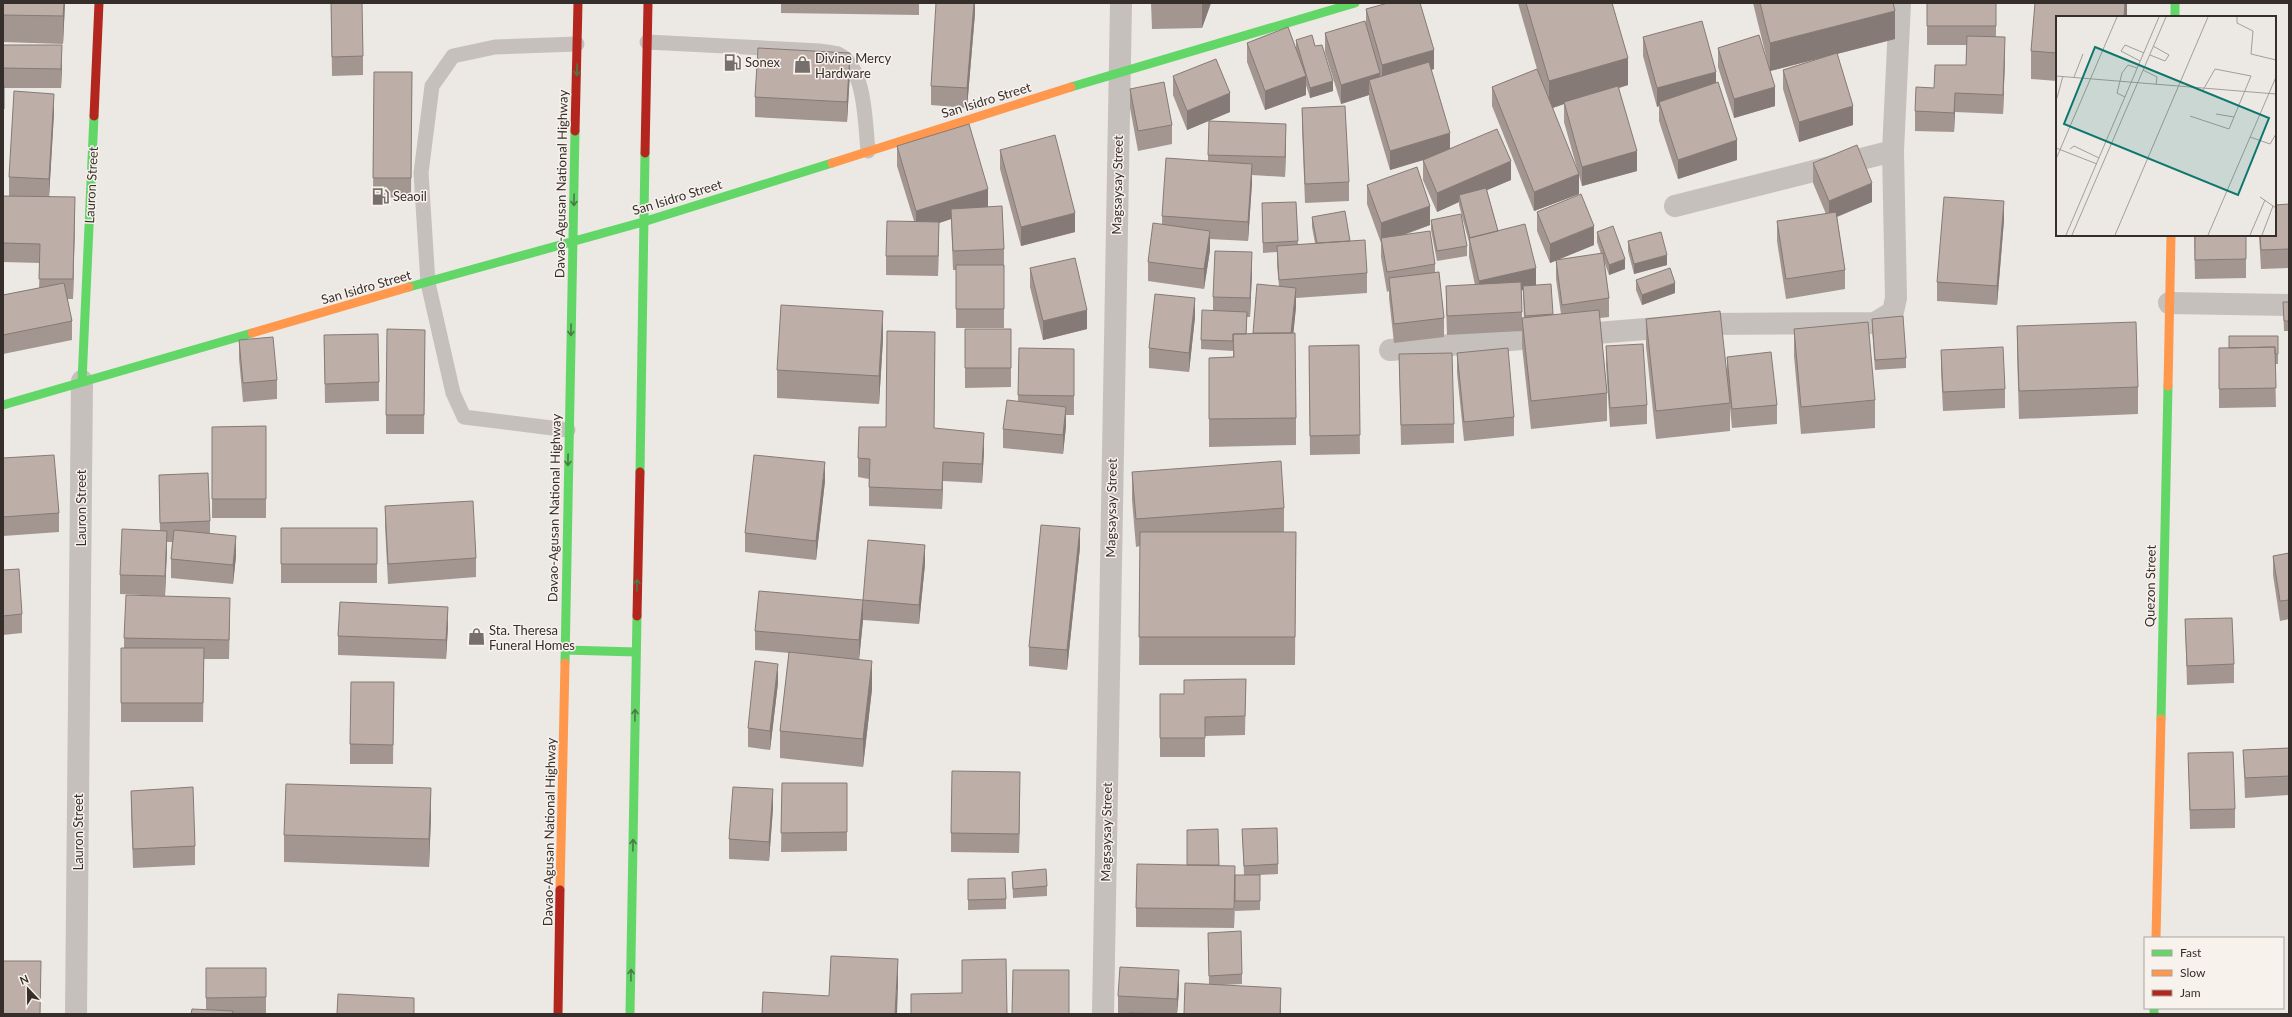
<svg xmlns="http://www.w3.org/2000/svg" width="2292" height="1017" font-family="Lato,sans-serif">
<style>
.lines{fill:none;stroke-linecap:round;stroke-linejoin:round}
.lane{stroke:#c6c0bc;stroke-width:15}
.street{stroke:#c6c0bc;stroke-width:22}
.fast{stroke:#63d668;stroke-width:9}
.slow{stroke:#ff974d;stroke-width:9}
.jam{stroke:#b3261e;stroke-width:9}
.wall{fill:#a39690}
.shaded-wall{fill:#857a76}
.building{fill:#beaea8;stroke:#857a76}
.oneway{stroke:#4a7a46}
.labels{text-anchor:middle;stroke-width:3;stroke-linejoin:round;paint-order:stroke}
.poi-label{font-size:13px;fill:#362e2b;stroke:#f8f2ec;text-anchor:start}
.street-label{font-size:13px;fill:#362e2b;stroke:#f8f2ec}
.inset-road{fill:none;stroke:#a39e9a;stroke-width:1}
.view{fill:#0f766e;fill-opacity:0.15;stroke:#0f766e;stroke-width:2}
.inset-edge{fill:none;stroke:#362e2b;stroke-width:2}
</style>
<rect width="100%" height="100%" fill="#ece8e4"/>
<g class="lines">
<path class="lane" d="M647,42L820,51C825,52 833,52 838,54C866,67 865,124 868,151
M568,430L464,417L453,393L428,283L421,173L432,86L453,56L495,47L577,44"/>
<path class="street" d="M1675,206L1893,151
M2169,303L2289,305
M1390,350L1706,324L1875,323L1893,312L1896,298L1893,151L1900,3
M76,1014L82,381
M1103,1014L1121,3"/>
<path class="fast" d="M2175,3V17
M1071,87L1355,3
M409,287L643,222L832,163
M82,381L94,116
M3,405L252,333
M640,472L645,153
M565,650L636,652
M565,663L575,131
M2161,719L2168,386
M2154,1008V1014
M630,1014L637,616"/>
<path class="slow" d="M832,163L1071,87
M252,333L409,287
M2168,386L2171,235
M560,890L565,663
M2156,938L2161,719"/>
<path class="jam" d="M94,116L99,3
M575,131L578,3
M645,153L648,3
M637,616L640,472
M558,1014L560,890"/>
</g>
<path class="wall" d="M3,3H65L63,44L3,42Z
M331,3L363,56V75L332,76Z
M781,3H919V15L781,13Z
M975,3V13L967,108L931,105V86Z
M1151,3H1211L1202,28L1152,29Z
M1244,3H1255L1244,4Z
M1518,3H1612L1628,85L1619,88L1637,171L1582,186L1564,122V104L1553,108L1579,194L1534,211L1492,106V87L1537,69Z
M1753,3H1893L1895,39L1837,54L1853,125L1799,142L1783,89V70L1832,55L1770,71L1775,106L1734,118L1718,67V48L1769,68Z
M1927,3H1996V37L2005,56L2003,114L1955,112L1954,132L1915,131V111L1966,65L1967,45H1927Z
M2035,3H2127V17H2057V81L2031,79V51Z
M1366,9L1434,69L1431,70L1450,149L1511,180L1487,190L1498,231L1536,285L1553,315L1561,314L1556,279V260L1601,254L1597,242V232L1625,269L1609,275L1604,261L1609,298V317L1600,318L1607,393V421L1531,429L1522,346V318H1524L1523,290H1521L1522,312V331L1447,335L1446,306V286L1475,285L1469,257V242L1459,205V202L1437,212L1423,180V160L1390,170L1369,99V95L1341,104L1325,52V33L1366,25Z
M1643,37L1716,83L1737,160L1678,179L1659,121V106L1657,107L1643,56Z
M1296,40L1315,46L1333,91L1310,98L1306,85V95L1265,110L1247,62V43L1296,50Z
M3,45L62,65L61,88H4V128H3Z
M374,72H412L411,198L373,197Z
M850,72L847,122L755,117V97Z
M1173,76L1230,112L1187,130L1173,95Z
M1130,89L1172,125V144L1138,151L1130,108Z
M1302,108L1349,182V201L1305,203L1302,127Z
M54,113L49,196L75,216L73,299H67L72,321V340L3,354V295L39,288L40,263L3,262V196H9V177Z
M1286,143L1285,177L1252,175V183L1248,241L1210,239V250L1204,289L1148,281V262L1162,225V216L1208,161V155Z
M897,146L988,207L1004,249V328H956V270H953L951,219L939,223L938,276L886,275V256L914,221L897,166Z
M1000,150L1075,232L1021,246L1000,169Z
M1813,163L1872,202L1837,217L1845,270V289L1786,299L1777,241V221L1826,214L1813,183Z
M1367,185L1430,225L1404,235L1435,264V273L1444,318V337L1394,343L1389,298V291L1387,292L1381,257V243L1367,204Z
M1296,202L1298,245L1315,243L1312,227V217L1350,241L1367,273V293L1296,298V307L1293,333L1296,418V445L1209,447V358L1233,357V351L1201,349V340L1213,311V297L1252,272L1250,317H1247L1246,334L1253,333L1279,286L1277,265V252L1263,253L1262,213Z
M2289,204V268L2261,269L2259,235H2275Z
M1537,212L1594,245L1550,263L1537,231Z
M1431,220L1467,246V256L1437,261L1431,230Z
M2004,220L1997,305L1937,301V282Z
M2194,235H2246V278L2195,279Z
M1628,241L1667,265L1634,274L1628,251Z
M1030,268L1087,329L1043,340L1030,287Z
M1636,280L1675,293L1642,305L1636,290Z
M2283,302H2289V331H2284Z
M1195,317L1189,372L1149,368V348Z
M1646,319L1730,403V431L1656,439L1646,346Z
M1872,319L1906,358V368L1875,370L1872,328Z
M2017,326L2138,387V414L2019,419L2017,353Z
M965,329H1011V387L965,388Z
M1794,329L1875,400V428L1801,434L1794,356Z
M324,335L379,382V401L325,403Z
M2278,336V364H2275L2276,407L2219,408V348H2229Z
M883,339L879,404L777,398V370Z
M239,340L277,380V399L243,402L239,359Z
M1359,345L1360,454L1310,455L1309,346Z
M1606,346L1647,405V424L1610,427L1606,365Z
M1019,348L1074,368V415H1066V426L1063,454L1003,448V429L1018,401Z
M425,349L424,434H386V415Z
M1941,350L2005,389V408L1943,411L1941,370Z
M935,351L934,428L984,452L982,483L943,481L942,509L869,506V479L858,477V458L886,427Z
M1457,353L1514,417V436L1464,441L1457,373Z
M1399,354L1454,424V443L1401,445Z
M1727,357L1777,405V424L1732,428L1727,376Z
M266,426V518H212V427Z
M3,458L59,513V532L3,536Z
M1132,472L1284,508V532H1296L1295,665H1139L1140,546L1136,547L1132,500Z
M159,475L210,521V534L236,556L233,584L171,578V559L172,542H167L165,596L120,594V575L160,530Z
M825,481L816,560L745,552V533Z
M385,506L476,558V577L388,584L385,526Z
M281,528H377V583H281Z
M1080,547L1067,670L1029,666V647Z
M2289,553V619L2280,621L2273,575V556Z
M925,564L919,624L863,620L859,660L872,689L863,767L780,758V731L789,653L755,650V631L863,600Z
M3,570L22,614V633L3,635Z
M230,617L229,659H204L203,722H121V648H124V638Z
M2185,619L2234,664V683L2187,685Z
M448,626L446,659L338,655V636Z
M1246,679L1245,735L1205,736V757H1160V694H1184Z
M394,682L393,764H350V744Z
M778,683L770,750L748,747V728Z
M2289,748V795L2245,798L2243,750Z
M2188,753L2235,809V828L2190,829Z
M782,783H847V851L781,852Z
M131,791L195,846V865L133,868L131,810Z
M1020,791L1019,853L951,852V833Z
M773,808L769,861L729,859V839Z
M431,816L429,867L284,862V835Z
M1242,829L1278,864V874L1260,875V910L1235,911V885L1234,928L1136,927V908L1219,865L1235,875H1244Z
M1012,872L1047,886V896L1013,898Z
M968,879L1006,899V909L968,910Z
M1208,933L1242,974V984L1222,985L1281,1014L1209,984Z
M206,968H266V1014H191L206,1010Z
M1179,990L1177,1014H1118V996Z"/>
<path class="shaded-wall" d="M64,3H65L63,44V16Z
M974,3H975V13L967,108V88Z
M1202,3H1211L1202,28Z
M2125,3H2127V17H2124Z
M1895,11V39L1770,71V43Z
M2005,37V56L2003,114V95Z
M62,45V65L61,88V69Z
M1434,50V69L1382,84V65Z
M850,53V72L847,122V102Z
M1628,58V85L1564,104V102V104L1549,109V81Z
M1716,72V91L1659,102V106L1657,107V88Z
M1380,73V92L1369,80V95L1341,104V85Z
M1306,76V95L1265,110V91Z
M1333,81V91L1310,98V88Z
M1775,87V106L1734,118V99Z
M1230,93V112L1187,130V111Z
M1955,93V112L1954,132V113Z
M54,94V113L49,198V179Z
M1853,106V125L1799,142V122Z
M1286,124V143L1285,177V157Z
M1450,133V152L1390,170V151Z
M1737,140V160L1678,179V160Z
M1637,151V171L1582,186V167Z
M1511,161V180L1461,201L1459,195V202L1437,212V193Z
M1252,164V183L1248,241V222Z
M1579,174V194L1534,211V192Z
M1872,183V202L1829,220V201Z
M988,189V208L951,209V219L939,223L938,276V256L916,230V211Z
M75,197V216L73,299V279Z
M2004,201V220L1997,305V286Z
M1430,206V225L1382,242L1381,238V243V223Z
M1075,213V232L1021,246V227Z
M1594,226V245L1550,263V244Z
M1210,231V250L1204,289V269Z
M1252,252V272L1250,317V298Z
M1667,255V265L1634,274V264Z
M1625,259V269L1609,275V265Z
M1536,268V287L1479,300V281Z
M1675,283V293L1642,305V295Z
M1296,288V307L1291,358V339Z
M1195,298V317L1189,372V353Z
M1087,310V329L1043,340V321Z
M883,311V339L879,404V376Z
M1247,312V322L1245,352V342Z
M1066,407V426L1063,454V435Z
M984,433V452L982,483V464Z
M825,462V481L816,560V541Z
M943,462V481L942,509V490Z
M1080,528V547L1067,670V650Z
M167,531V550L165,596V576Z
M236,536V556L233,584V565Z
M925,545V564L919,624V605Z
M863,600V620L859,660V640Z
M448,607V626L446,659V640Z
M872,661V689L863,767V739Z
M778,664V683L770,750V731Z
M1020,772V791L1019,853V834Z
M431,788V816L429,867V839Z
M773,789V808L769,861V842Z
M1235,866V885L1234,928V909Z
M898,959V987L897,1014H895Z
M1179,970V990L1177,1014V999Z
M1281,988V1014H1280Z"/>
<path class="building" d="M3,3H64L63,16L3,15Z
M331,3H362L363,56L332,57Z
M936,3H974L967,88L931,86Z
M1388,3H1420L1434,50L1382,65L1366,9Z
M1526,3H1612L1628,58L1549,81Z
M1760,3H1893L1895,11L1770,43Z
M1927,3H1996V26H1927Z
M2035,3H2125L2124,17H2057V53L2031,51Z
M1365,21L1380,73L1341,85L1325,33Z
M1702,21L1716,72L1657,88L1643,37Z
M1288,27L1306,76L1265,91L1247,43Z
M1312,35L1315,46L1322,45L1333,81L1310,88L1296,40Z
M1759,35L1775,87L1734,99L1718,48Z
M1967,36L2005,37L2003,95L1955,93L1954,113L1915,111L1916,87L1934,88L1935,65H1966Z
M3,45H62L61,69L3,68Z
M758,48L850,53L847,102L755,97Z
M1837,53L1853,106L1799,122L1783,70Z
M1216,59L1230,93L1187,111L1173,76Z
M1429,62L1450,133L1390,151L1369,80Z
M1537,69L1579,174L1534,192L1492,87Z
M374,72H412L411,178H373Z
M1164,82L1172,125L1138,131L1130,89Z
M1718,82L1737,140L1678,160L1659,102Z
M3,85H4V109H3Z
M1618,86L1637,151L1582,167L1564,102Z
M14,91L54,94L49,179L9,177Z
M1345,106L1349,182L1305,184L1302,108Z
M1209,121L1286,124L1285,157L1208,155Z
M969,124L988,189L916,211L897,146Z
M1497,129L1511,161L1437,193L1423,160Z
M1055,135L1075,213L1021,227L1000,150Z
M1857,145L1872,183L1829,201L1813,163Z
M1166,158L1252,164L1248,222L1162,216Z
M1417,167L1430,206L1381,223L1367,185Z
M1486,188L1498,231L1470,238L1459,195Z
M1581,194L1594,226L1550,244L1537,212Z
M3,196L75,197L73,279H39L40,244L3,243Z
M1944,197L2004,201L1997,286L1937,282Z
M1296,202L1298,241L1263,243L1262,203Z
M2289,204V249L2261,250L2260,235H2275V205Z
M1002,206L1004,249L953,251L951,209Z
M1345,211L1350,241L1317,243L1312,217Z
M1836,212L1845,270L1786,279L1777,221Z
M1461,214L1467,246L1437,251L1431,220Z
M887,221L939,222L938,256H886Z
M1153,223L1210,231L1204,269L1148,262Z
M1525,224L1536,268L1479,281L1469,238Z
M1613,226L1625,259L1609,265L1597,232Z
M1430,231L1435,264L1387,272L1381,238Z
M1661,232L1667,255L1634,264L1628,241Z
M2195,235H2246V259L2195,260Z
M1365,240L1367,273L1279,280L1277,246Z
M1215,251L1252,252L1250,298L1213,297Z
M1603,253L1609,298L1562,305L1556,260Z
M1075,258L1087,310L1043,321L1030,268Z
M956,265H1004V309H956Z
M1670,268L1675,283L1642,295L1636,280Z
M1439,272L1444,318L1394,324L1389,278Z
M1521,282L1522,312L1447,316L1446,286Z
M64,283L72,321L3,335V295Z
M1257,284L1296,288L1291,333H1253Z
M1551,284L1553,314L1525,316L1523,286Z
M1155,294L1195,298L1189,353L1149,348Z
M2283,302H2289V321H2284Z
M781,305L883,311L879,376L777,370Z
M1202,310L1247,312L1246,334H1233V341L1201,340Z
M1599,310L1607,393L1531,401L1522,318Z
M1720,311L1730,403L1656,411L1646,319Z
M1903,316L1906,358L1875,360L1872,319Z
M1868,322L1875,400L1801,407L1794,329Z
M2136,322L2138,387L2019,391L2017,326Z
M387,329L425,330L424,415H386Z
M965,329H1011V368H965Z
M887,331L935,332L934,428L984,433L982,464L943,462L942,490L869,487L870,459L858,458L859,427H886Z
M1295,333L1296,418L1209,419V358L1234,357L1233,334Z
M378,334L379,382L325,384L324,335Z
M2229,336H2278V354H2275V347L2229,348Z
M273,337L277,380L243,383L239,340Z
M1643,344L1647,405L1610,408L1606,346Z
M1359,345L1360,435L1310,436L1309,346Z
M2003,347L2005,389L1943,392L1941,350Z
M2275,347L2276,388L2219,389V348Z
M1019,348L1074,349V396L1018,395Z
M1508,348L1514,417L1464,422L1457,353Z
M1771,352L1777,405L1732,409L1727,357Z
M1452,353L1454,424L1401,425L1399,354Z
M1007,400L1066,407L1063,435L1003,429Z
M266,426V499H212V427Z
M54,455L59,513L3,517V458Z
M754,455L825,462L816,541L745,533Z
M1281,461L1284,508L1136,519L1132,472Z
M208,473L210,521L160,523L159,475Z
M473,501L476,558L388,564L385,506Z
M1041,525L1080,528L1067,650L1029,647Z
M281,528H377V564H281Z
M122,529L167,531L165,576L120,575Z
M174,530L236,536L233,565L171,559Z
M1140,532H1296L1295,637H1139Z
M868,540L925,545L919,605L863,600L859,640L755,631L759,591L863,600Z
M2289,553V600L2280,601L2273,556Z
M19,569L22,614L3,616V570Z
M126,595L230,598L229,640L124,638Z
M340,602L448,607L446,640L338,636Z
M2232,618L2234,664L2187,666L2185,619Z
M121,648H204L203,703H121Z
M789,652L872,661L863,739L780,731Z
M755,661L778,664L770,731L748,728Z
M1246,679L1245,716L1205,717V738H1160V694H1184V680Z
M351,682H394L393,745L350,744Z
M2289,748V776L2245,778L2243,750Z
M2233,752L2235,809L2190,810L2188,753Z
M952,771L1020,772L1019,834L951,833Z
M782,783H847V832L781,833Z
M286,784L431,788L429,839L284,835Z
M193,787L195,846L133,849L131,791Z
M733,787L773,789L769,842L729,839Z
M1277,828L1278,864L1244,866L1242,829Z
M1218,829L1219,865H1187V830Z
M1137,864L1235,866L1234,909L1136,908Z
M1046,869L1047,886L1013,889L1012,872Z
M1235,875H1260V901H1235Z
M1005,878L1006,899L968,900V879Z
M1241,931L1242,974L1209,976L1208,933Z
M831,956L898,959L895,1014H762L763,992L829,996Z
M1006,959L1007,1014H911V994L962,993V960Z
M3,961H41L40,1014H3Z
M1120,967L1179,970L1177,999L1118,996Z
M206,968H266V997L206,998Z
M1013,970H1069V1014H1012Z
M1185,983L1281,988L1280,1014H1184Z
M338,994L414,998V1014H337Z
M192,1009L233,1011L232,1014H191Z
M1129,1013L1173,1014H1129Z"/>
<defs><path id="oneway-shaft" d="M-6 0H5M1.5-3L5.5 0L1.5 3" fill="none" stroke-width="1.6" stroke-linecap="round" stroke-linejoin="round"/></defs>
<g class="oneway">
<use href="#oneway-shaft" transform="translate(577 70) rotate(91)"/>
<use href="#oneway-shaft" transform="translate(574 200) rotate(91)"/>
<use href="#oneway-shaft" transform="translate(571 330) rotate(91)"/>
<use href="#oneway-shaft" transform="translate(568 460) rotate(91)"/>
<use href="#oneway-shaft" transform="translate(637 585) rotate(-89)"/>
<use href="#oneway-shaft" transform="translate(635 715) rotate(-89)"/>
<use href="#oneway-shaft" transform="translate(633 845) rotate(-89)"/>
<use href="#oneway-shaft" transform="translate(631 975) rotate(-89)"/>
</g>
<defs>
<symbol id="fuel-bare" viewBox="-9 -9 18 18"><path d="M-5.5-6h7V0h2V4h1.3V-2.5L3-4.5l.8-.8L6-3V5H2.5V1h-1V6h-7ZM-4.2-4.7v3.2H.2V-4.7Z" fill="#766f6c" stroke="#f8f2ec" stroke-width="2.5" paint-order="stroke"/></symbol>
<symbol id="shop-bare" viewBox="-9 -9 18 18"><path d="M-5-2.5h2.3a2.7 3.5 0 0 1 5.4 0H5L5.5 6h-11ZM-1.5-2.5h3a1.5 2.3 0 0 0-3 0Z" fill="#766f6c" stroke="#f8f2ec" stroke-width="2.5" paint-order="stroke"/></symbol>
</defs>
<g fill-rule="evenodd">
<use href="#fuel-bare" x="720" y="50" width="25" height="25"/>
<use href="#shop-bare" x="790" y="52" width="25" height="25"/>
<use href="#fuel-bare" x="368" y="184" width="25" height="25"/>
<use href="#shop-bare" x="464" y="624" width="25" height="25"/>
</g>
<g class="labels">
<g class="poi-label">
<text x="815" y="63">Divine Mercy<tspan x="815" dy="15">Hardware</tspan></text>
<text x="745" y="67">Sonex</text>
<text x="393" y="201">Seaoil</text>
<text x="489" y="635">Sta. Theresa<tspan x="489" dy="15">Funeral Homes</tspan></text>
</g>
<g class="street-label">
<text transform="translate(986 100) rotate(-17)" y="5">San Isidro Street</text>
<text transform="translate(561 184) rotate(-89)" y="5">Davao-Agusan National Highway</text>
<text transform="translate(91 185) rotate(-87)" y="5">Lauron Street</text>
<text transform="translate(1117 185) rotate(-89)" y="5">Magsaysay Street</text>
<text transform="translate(677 197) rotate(-17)" y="5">San Isidro Street</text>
<text transform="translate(366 287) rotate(-16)" y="5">San Isidro Street</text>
<text transform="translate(81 508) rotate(-90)" y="5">Lauron Street</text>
<text transform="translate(554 508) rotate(-89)" y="5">Davao-Agusan National Highway</text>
<text transform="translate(1111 508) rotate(-89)" y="5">Magsaysay Street</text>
<text transform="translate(2150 586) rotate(-89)" y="5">Quezon Street</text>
<text transform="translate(78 832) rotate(-90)" y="5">Lauron Street</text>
<text transform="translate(549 832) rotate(-89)" y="5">Davao-Agusan National Highway</text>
<text transform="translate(1106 832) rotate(-89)" y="5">Magsaysay Street</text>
</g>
</g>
<g transform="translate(2056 16)">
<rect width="220" height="220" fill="#ece8e4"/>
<path class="inset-road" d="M181,1V7L197,15L195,38L220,44M94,39L109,45L113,39L97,30M84,45L65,35L69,29L88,37M87,54L101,61L100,69M0,60L220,78M18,61L27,38M69,81L61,77L66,57L72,49L81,52M1,82L7,60M160,98L178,101M134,100L173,113L195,60L159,53L147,74M194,121L214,128L220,118M0,132L41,148M14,133L18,130L43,142M0,143L61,1M204,181L220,192M10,219L103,1M16,219L110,1M59,219L152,1M152,219L220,61M194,219L209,184M206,219L217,190"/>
<path class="view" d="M39,31L213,102L182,179L8,108Z"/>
<rect width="220" height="220" class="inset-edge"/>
</g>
<rect width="2292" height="1017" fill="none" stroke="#362e2b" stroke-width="8"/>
<rect x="2144" y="937" width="140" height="72" fill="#f8f2ec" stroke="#aaa49f"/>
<rect x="2152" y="950" width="20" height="6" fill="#63d668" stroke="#aaa49f"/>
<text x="2180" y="957" font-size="12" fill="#362e2b">Fast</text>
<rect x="2152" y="970" width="20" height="6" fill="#ff974d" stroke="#aaa49f"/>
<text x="2180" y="977" font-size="12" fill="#362e2b">Slow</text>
<rect x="2152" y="990" width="20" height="6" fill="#b3261e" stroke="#aaa49f"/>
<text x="2180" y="997" font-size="12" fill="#362e2b">Jam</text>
<g transform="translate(28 989) rotate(338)" stroke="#f8f2ec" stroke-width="3" paint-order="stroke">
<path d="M0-3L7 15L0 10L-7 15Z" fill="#362e2b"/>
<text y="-6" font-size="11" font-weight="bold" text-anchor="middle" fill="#362e2b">N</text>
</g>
</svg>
